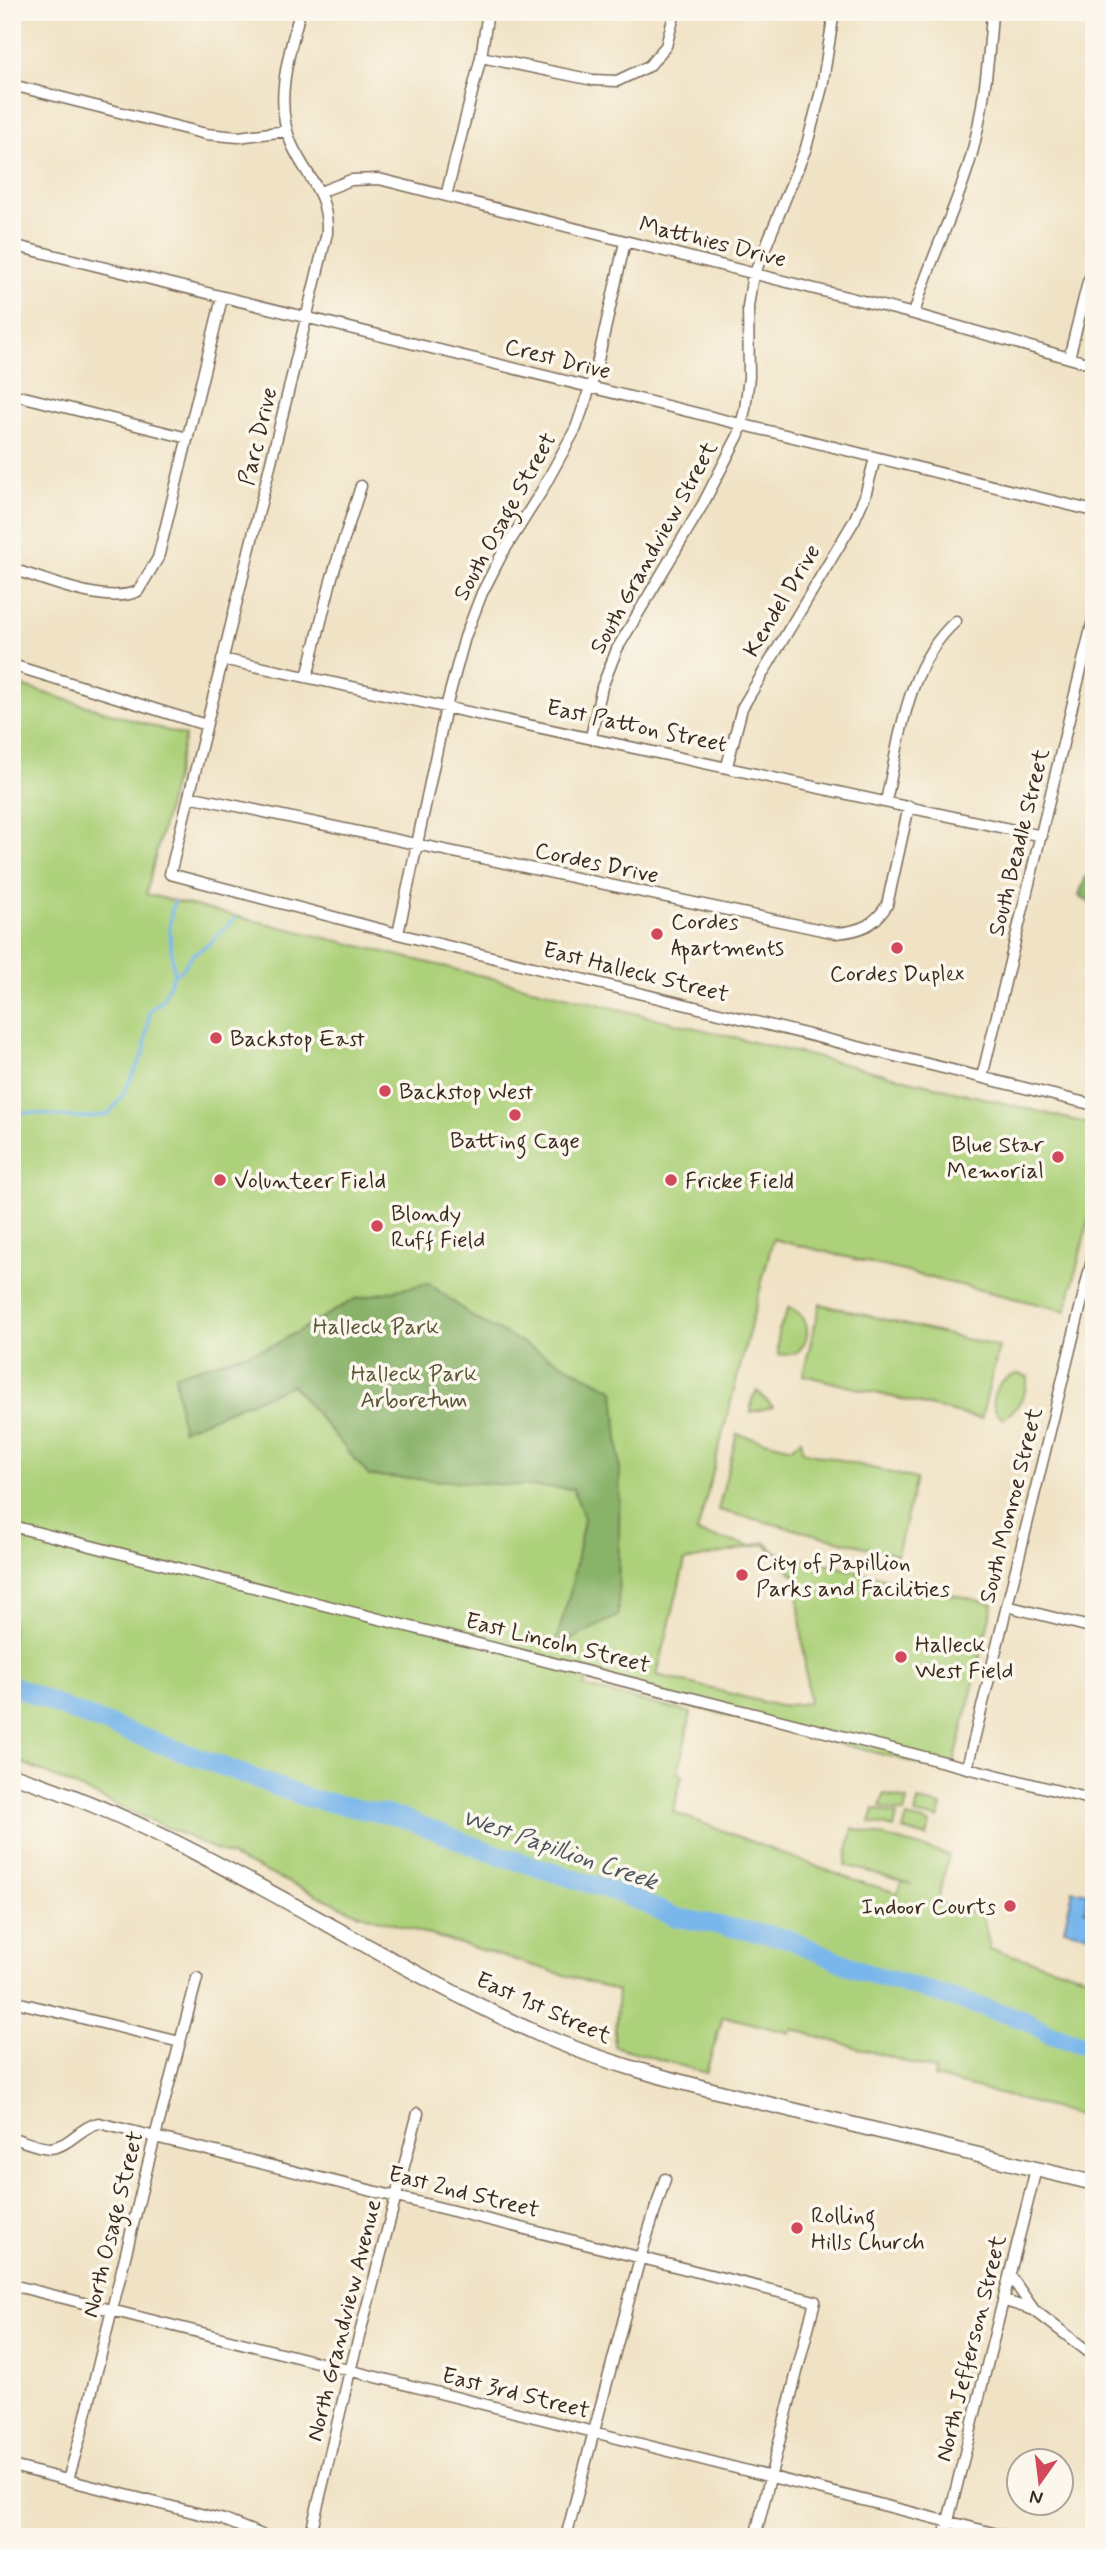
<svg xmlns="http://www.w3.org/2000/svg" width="1106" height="2549" font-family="Mynerve,sans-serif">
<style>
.green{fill:#add17a;stroke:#747e4c;stroke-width:2;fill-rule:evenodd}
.forest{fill:#8ab36a;stroke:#626e44;stroke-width:2}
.water{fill:#78b6eb;stroke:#5a7084;stroke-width:2}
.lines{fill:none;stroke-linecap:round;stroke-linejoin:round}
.stream{stroke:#78b6eb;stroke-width:3.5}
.river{stroke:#78b6eb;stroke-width:19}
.minor-casing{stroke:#7a6a58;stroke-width:13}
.secondary-casing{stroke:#7a6a58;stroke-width:17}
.minor{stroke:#fff;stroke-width:10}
.secondary{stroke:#fff;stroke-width:14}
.poi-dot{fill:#d1495b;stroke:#fbf7ec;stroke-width:2.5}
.labels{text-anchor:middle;stroke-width:7;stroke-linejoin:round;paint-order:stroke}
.street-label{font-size:23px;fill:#3b2a1e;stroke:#fbf7ec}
.poi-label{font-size:23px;fill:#3b2a1e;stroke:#fbf7ec;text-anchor:start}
.park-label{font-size:23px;fill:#585435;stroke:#fbf7ec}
.water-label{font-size:24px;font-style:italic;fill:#4d545c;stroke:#fbf7ec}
</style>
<rect width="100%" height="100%" fill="#fbf7ec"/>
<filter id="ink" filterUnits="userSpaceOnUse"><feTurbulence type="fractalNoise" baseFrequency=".0143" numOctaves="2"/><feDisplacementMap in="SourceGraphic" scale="14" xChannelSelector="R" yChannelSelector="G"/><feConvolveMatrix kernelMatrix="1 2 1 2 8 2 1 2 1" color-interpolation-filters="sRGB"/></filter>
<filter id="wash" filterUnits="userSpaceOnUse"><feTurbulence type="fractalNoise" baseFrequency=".00686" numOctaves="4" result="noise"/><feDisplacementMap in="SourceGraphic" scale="28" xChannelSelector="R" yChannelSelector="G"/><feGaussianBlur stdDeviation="1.57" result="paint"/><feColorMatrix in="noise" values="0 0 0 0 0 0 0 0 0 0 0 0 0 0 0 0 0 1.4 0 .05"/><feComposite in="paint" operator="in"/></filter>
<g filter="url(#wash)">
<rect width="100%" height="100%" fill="#f0e2c4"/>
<path class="green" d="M12,683L185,736L146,894L1094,1125V1198L1066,1311L773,1239L697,1533L750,1546L765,1542L775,1552L993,1604L952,1772L586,1680L584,1687L691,1713L678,1773L682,1775L673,1812L850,1879L898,1893L901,1882L912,1884L845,1865L853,1828L949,1855L937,1903L983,1916L990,1949L1094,1978V2119L934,2077L935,2070L792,2029L790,2033L723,2016L706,2073L614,2046L618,1991L357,1913L12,1758ZM765,1544L796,1577L809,1703L779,1706L657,1675L685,1561Z
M820,1304L999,1347L981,1419L803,1375Z
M789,1307C810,1318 813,1336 797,1353L778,1355V1333Z
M1019,1374L1028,1377C1025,1397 1019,1407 1003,1419C983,1404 996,1377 1019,1374Z
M757,1391L773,1407L751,1412L752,1399Z
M737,1434L792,1448L801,1439L803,1451L916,1479L897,1555L718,1510Z
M884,1794L907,1800L904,1813L880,1807Z
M918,1801L942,1806L938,1819L915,1814Z
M874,1809L897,1815L894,1828L870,1822Z
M907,1817L930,1824L927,1837L903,1830Z"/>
<path class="forest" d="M1086,876L1094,881V906L1079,895Z
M429,1283L474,1318L614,1390L620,1464L618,1616L554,1648L571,1589L584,1518L573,1489L369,1476L292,1385L182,1430L175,1375L274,1345L355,1299Z"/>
<path class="water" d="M1073,1890L1088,1893L1084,1910L1094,1913V1936L1064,1929Z"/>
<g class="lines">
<path class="stream" d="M174,902C166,926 172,950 174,974
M12,1114C20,1114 28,1112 35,1113C65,1116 78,1121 109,1114L123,1094L144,1053L150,1010L162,1001L174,974L181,971L192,955L212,942L217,935L236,918"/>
<path class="river" d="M12,1685L69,1710L308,1798L403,1818L486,1851L625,1895L675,1917L786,1938L864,1972L1026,2020L1049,2034L1094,2048"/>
</g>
</g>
<g filter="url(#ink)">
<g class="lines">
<defs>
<path id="minor" d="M300,12C289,53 273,104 292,145C308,180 328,191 327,233L170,874L398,934L1094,1105
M481,57L593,80L617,81L649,66L666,46L675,12
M12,85L206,134L238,137L287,131
M320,192L351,180L379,179L914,314L1094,365
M446,196L481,57L488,12
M12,245L1094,511
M914,314C929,260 956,211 971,157C984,109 989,61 992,12
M1069,358L1088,282L1094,269
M12,394L188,438
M12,569C45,579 106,606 138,591
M138,591L158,558L222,298
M222,659L1042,836
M12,665L206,725
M307,677L332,577L361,486
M591,737L602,687L617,649L703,504L739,434L745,409L749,377L748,307L752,280L806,148L822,87L834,12
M727,766L742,708L854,521L865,496L875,458
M189,796L836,933C860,931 874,926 887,905L909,806
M886,801C900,739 906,666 956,621
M398,934L446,707L465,637L482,593L502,554L541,492L576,428L595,373L625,242
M982,1077L1094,616
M12,1526L1094,1800
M1007,1606L1094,1628
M967,1768L1094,1252
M12,2001L180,2042
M12,2138C24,2141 39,2148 50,2148C69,2147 81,2126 99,2123L815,2301L755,2537
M1011,2277L1034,2310L1094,2356
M12,2285L1009,2537
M1005,2301L1034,2310
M12,2466L224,2520L267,2537
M68,2480L82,2431L151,2152L197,1978
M310,2537L350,2371L418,2113
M566,2537L640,2258L665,2179
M944,2537L1036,2169"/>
<path id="secondary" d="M12,1775C201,1835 361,1955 541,2035C616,2068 697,2086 776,2106C882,2132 988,2157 1094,2183"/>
</defs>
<use href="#minor" class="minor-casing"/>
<use href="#secondary" class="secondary-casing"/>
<use href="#minor" class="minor"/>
<use href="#secondary" class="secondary"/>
</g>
</g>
<g class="poi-dot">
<circle cx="657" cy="934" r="7"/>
<circle cx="897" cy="948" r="7"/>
<circle cx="216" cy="1038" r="7"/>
<circle cx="385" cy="1091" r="7"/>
<circle cx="515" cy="1115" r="7"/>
<circle cx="1058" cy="1157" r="7"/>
<circle cx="220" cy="1180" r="7"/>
<circle cx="671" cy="1180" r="7"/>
<circle cx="377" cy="1226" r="7"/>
<circle cx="742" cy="1575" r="7"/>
<circle cx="901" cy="1657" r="7"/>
<circle cx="1010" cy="1906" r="7"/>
<circle cx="797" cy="2228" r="7"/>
</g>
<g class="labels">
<g class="street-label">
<text transform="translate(713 241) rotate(14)" y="8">Matthies Drive</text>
<text transform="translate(558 358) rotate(14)" y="8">Crest Drive</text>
<text transform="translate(257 436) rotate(-76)" y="8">Parc Drive</text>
<text transform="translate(504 516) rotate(-61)" y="8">South Osage Street</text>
<text transform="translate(653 547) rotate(-61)" y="8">South Grandview Street</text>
<text transform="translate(781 600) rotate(-59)" y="8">Kendel Drive</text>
<text transform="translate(637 725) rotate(12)" y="8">East Patton Street</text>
<text transform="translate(1018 842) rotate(-76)" y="8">South Beadle Street</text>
<text transform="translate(597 862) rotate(12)" y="8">Cordes Drive</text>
<text transform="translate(636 971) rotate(14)" y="8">East Halleck Street</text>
<text transform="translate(1010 1505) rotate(-76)" y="8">South Monroe Street</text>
<text transform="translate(558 1642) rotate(14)" y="8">East Lincoln Street</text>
<text transform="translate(544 2007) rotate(24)" y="8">East 1st Street</text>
<text transform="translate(464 2191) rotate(14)" y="8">East 2nd Street</text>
<text transform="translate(112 2224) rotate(-76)" y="8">North Osage Street</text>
<text transform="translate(343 2320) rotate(-76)" y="8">North Grandview Avenue</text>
<text transform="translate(970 2348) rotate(-76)" y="8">North Jefferson Street</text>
<text transform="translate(516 2392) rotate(14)" y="8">East 3rd Street</text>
</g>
<g class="poi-label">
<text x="671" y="929">Cordes<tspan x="671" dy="26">Apartments</tspan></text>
<text x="897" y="981" text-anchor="middle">Cordes Duplex</text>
<text x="230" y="1046">Backstop East</text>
<text x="399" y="1099">Backstop West</text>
<text x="515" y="1148" text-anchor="middle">Batting Cage</text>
<text x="1044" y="1152" text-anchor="end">Blue Star<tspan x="1044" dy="26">Memorial</tspan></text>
<text x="234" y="1188">Volunteer Field</text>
<text x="685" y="1188">Fricke Field</text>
<text x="391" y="1221">Blondy<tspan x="391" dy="26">Ruff Field</tspan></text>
<text x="756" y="1570">City of Papillion<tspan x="756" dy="26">Parks and Facilities</tspan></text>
<text x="915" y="1652">Halleck<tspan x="915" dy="26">West Field</tspan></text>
<text x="996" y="1914" text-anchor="end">Indoor Courts</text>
<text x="811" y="2223">Rolling<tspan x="811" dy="26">Hills Church</tspan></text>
</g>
<g class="park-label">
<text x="376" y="1334">Halleck Park</text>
<text x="414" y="1381">Halleck Park<tspan x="414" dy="26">Arboretum</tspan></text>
</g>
<g class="water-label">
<text transform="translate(560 1849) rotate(19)" y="8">West Papillion Creek</text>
</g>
</g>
<rect width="1106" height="2549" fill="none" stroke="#fbf7ec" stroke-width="42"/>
<g transform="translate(1040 2482) rotate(194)"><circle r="33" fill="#fbf7ec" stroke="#aea59a" stroke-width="2"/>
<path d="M0-5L12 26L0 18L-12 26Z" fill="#d1495b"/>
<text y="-10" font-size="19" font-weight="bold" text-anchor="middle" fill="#3b2a1e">N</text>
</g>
</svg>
